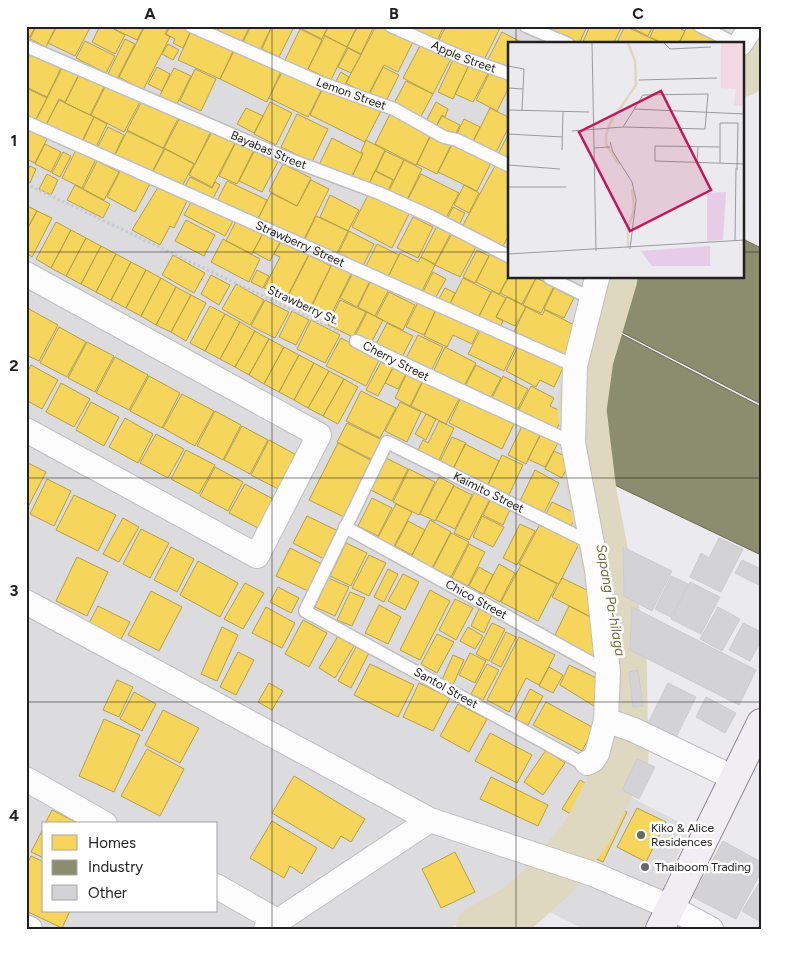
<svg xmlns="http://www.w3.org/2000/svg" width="787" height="955" font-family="Figtree,sans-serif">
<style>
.residential{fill:#dcdbdd;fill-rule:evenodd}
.homes{fill:#f6d55c;stroke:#b69f4a}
.industry{fill:#8c8c6e;stroke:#6c6c57}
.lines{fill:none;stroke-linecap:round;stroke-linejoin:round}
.river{stroke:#dfd8c0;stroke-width:49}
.building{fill:#d3d3d7;stroke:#cccbd1}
.lane-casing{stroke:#bfbfc0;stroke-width:15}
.street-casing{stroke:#bfbfc0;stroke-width:26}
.secondary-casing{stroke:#908398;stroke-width:30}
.path{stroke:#c7cad3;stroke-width:3;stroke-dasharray:2.5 2.5;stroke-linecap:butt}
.lane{stroke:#fcfcfc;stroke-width:12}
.street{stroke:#fcfcfc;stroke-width:24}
.secondary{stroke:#f0edf3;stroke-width:28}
.grid{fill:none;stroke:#212121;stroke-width:1;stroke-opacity:0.55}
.poi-dot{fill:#686769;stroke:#fff;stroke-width:2}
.labels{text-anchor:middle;stroke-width:5;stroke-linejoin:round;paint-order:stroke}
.street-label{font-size:12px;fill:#212121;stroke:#fff}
.poi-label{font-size:12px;fill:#212121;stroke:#fff;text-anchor:start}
.water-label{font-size:14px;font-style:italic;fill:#70743c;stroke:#fff}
.inset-river{fill:none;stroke:#dfd8c0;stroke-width:2.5}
.inset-road{fill:none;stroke:#9a9a9c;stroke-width:1}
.view{fill:#c2185b;fill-opacity:0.15;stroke:#c2185b;stroke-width:2.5}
.inset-edge{fill:none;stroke:#212121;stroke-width:2.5}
.neatline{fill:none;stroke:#212121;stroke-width:2}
.grid-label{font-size:16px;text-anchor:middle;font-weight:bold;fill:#212121}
</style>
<rect width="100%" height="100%" fill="#ebeaee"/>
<path class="residential" d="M26,26H761V35L743,52V44H510V278H604L577,411L612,649L618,754L610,786L690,828L644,929H584L511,893L449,929H26ZM44,824H216V911H44Z"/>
<path class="homes" d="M26,26H36L29,38L26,37Z
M36,26H56L46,47L30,39Z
M57,26H91L75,56L48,43Z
M100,26H108L125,35L115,54L92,42Z
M118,26H144L137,40L116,30Z
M145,26H169L165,34L170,37L143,90L119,77Z
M170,26L192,28L183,48L173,43L175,39L166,34Z
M220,26H250L240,46L216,34Z
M251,26H272L259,52L242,44Z
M272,26L294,27L279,57L262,49Z
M301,26H328L322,39L300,28Z
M329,26H357L347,47L324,35Z
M358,26H374L361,54L347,47Z
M376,26H384L413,42L398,72L384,65L368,95L346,83Z
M412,26H444L435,45L409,32Z
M446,26H501L483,62L437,44Z
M549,26H587L579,44H571L547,31Z
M590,26H617L621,28L613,44H582Z
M625,26L659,42L658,44H616Z
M628,26H653L648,36Z
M655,26H675L685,31L678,44H659L660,42L650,37Z
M687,26H694L720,39L718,44H679Z
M193,27L235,47L220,79L178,60Z
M300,29L322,40L306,73L284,62Z
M502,32L525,44H510V72L487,61Z
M325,36L347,47L331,80L308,69Z
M125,39L135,44L117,79L108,74Z
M85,41L115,56L106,73L76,58Z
M422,42L452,57L433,94L403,78Z
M168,44L179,50L173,60L162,54Z
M236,47L282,69L267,102L220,79Z
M26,48L62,66L47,97L26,87Z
M348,48L361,55L351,73L338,67Z
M453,60L468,67L453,99L438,92Z
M471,61L490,70L473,102L455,94Z
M63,66L79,74L65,102L59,99L45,127L35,122Z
M157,67L170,74L162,91L148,84Z
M383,67L399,75L386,101L370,93Z
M174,68L191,76L176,106L159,97Z
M284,68L323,87L308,117L269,98Z
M492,68L510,77V85L497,111L476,100Z
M195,69L216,79L201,111L180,101Z
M341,72L349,77L345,85L336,81Z
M80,73L105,85L90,115L65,103Z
M406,81L433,94L419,120L392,107Z
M107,83L141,100L124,132L91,115Z
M324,86L381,111L365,142L310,115Z
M26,88L47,98L34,123L26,119Z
M143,99L179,117L163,148L127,130Z
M59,100L94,117L81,143L46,125Z
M270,102L292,113L276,145L254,134Z
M436,102L448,109L445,117L442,115L434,130L424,125Z
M246,108L263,116L254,133L237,124Z
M490,108L510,118V125L496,152L473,142Z
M297,114L328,129L312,162L281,147Z
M390,114L431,134L416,165L375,144Z
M181,116L211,131L195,164L164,148Z
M442,116L460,125L453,139L435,129Z
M94,117L107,124L95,149L82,143Z
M464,119L480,127L471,145L455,138Z
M28,127L48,137L35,163L26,159Z
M108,127L124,135L113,158L96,150Z
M127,131L164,149L151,174L115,155Z
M510,131V160L498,154Z
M212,132L235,143L212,187L189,175Z
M432,133L452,143L437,174L417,164Z
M332,138L363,154L350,180L319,165Z
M237,140L255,148L237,184L219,176Z
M366,140L385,150L368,186L351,179L363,153L361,152Z
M454,141L492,161L477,191L438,172Z
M45,144L61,152L51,172L35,164Z
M77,148L97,157L82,188L62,178Z
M256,148L279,160L262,192L239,181Z
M165,149L194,164L181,188L152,173Z
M385,151L404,160L394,180L376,171Z
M63,152L71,156L60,177L52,173Z
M404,160L422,169L406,202L388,193Z
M97,161L119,172L104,200L83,189Z
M283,164L311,178L297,206L269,191Z
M496,164L510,172V233L502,248L462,227Z
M30,166L36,169L30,183L26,181V173Z
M121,169L150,184L135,212L107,197Z
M375,171L393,180L387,193L369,184Z
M47,174L58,180L51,195L39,189Z
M421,174L459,193L445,220L407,201Z
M190,177L212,188L215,182L220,185L211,202L184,188Z
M311,180L329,189L302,243L257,221L271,193L297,206Z
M227,181L267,200L256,223L216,203Z
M160,184L188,199L174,228L170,226L160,245L132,230Z
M75,185L110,204L103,218L67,200Z
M464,185L479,193L469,213L454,205Z
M370,191L410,212L392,248L352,227Z
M330,195L359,210L348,231L320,217Z
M192,200L233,221L225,236L184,215Z
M26,205L37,211L26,231Z
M453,207L465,213L458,227L446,221Z
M37,211L52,218L32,257L26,253V231Z
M316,216L348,231L335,257L303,243Z
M413,217L433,227L418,258L397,248Z
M237,219L263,233L252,254L226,241Z
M186,220L215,235L204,256L175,241Z
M56,222L71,230L51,268L36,259Z
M438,224L452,231L435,264L421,257Z
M71,230L86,238L66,276L51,268Z
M454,230L478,243L460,277L435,265Z
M349,231L374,244L361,270L336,258Z
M264,232L281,240L270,261L253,252Z
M86,238L101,246L81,284L66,276Z
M223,239L260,259L249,282L211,262Z
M282,240L309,254L286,299L264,288L280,257L274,254Z
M377,244L399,255L386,281L364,270Z
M101,246L116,254L96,292L81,284Z
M477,250L489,256L475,283L463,277Z
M400,253L418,262L421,257L435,265L420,295L387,279Z
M116,254L131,262L111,300L96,292Z
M490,254L510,264V273L499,294L476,282Z
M173,255L205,273L194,293L162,275Z
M309,255L331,266L307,314L285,302Z
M131,262L146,270L126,308L111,300Z
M333,262L352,272L330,317L311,308Z
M146,270L161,278L141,316L126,308Z
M257,270L269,276L263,288L251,282Z
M354,271L371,279L357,307L340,298Z
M433,272L446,279L433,302L421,296Z
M211,275L230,285L219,305L201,294Z
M510,275V278H536L522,304L500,293Z
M161,278L176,287L156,325L141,316Z
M463,278L491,292L477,320L449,306Z
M536,278L554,286L541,313L523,305Z
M371,280L389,289L375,316L358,307Z
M236,284L264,300L250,325L222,309Z
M176,287L191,295L171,332L156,325Z
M445,288L455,293L448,308L437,302Z
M554,288L574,298L564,318L544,309Z
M492,291L506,298L496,317L503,321L499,329L478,318Z
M389,292L415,305L403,330L376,317Z
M191,295L206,303L186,341L171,332Z
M507,297L526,307L515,326L496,317Z
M265,300L289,312L275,338L251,326Z
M340,300L366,312L353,337L328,325Z
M419,300L437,308L424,335L406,327Z
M210,306L225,314L205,351L190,343Z
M437,307L480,327L472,344L453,335L447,347L424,336Z
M526,307L542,315L545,310L582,329L566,360L513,334Z
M29,309L58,325L39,361L26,355V314Z
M292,311L309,320L296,345L279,337Z
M367,312L383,320L370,345L354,338Z
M225,314L240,322L220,359L205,351Z
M311,320L340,335L325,363L297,349Z
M240,322L255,331L235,367L220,359Z
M387,323L413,336L401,359L375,346Z
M483,325L518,342L504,371L468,354Z
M59,327L86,342L67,377L40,363Z
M255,331L269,339L249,375L235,367Z
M418,335L443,347L430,373L405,360Z
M341,338L380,358L366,386L326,366Z
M269,339L284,347L264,384L249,375Z
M87,342L114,356L95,392L68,378Z
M520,342L565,364L554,387L540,380L536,387L506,371Z
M284,347L299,355L279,392L264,384Z
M445,347L476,363L463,388L433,372Z
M299,355L314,363L294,400L279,392Z
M115,357L148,375L129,410L96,393Z
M381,362L393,368L378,396L366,390Z
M314,363L329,371L308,408L294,400Z
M31,365L58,380L42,409L26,400V374Z
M476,365L501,378L489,401L464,388Z
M393,367L406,374L398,389L385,383Z
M329,371L344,379L323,416L308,408Z
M407,373L423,380L410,406L395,398Z
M149,376L180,393L162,428L130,411Z
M503,376L528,389L515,414L490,402Z
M425,377L461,395L446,424L411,406Z
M344,379L358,387L338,424L323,416Z
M61,383L90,399L74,427L46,412Z
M531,386L554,398L550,406L565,413L555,432L517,413Z
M361,391L396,408L380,438L346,421Z
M182,394L214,411L195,446L163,428Z
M462,395L515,422L502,449L449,423Z
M91,402L119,417L104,446L76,430Z
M400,402L421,412L407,442L385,431Z
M215,411L241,425L223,460L197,446Z
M426,414L436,419L426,440L415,434Z
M125,418L153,434L138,463L109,447Z
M439,421L454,428L437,464L416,454L423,440L428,443Z
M524,422L542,431L526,464L508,455Z
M347,423L384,441L375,461L337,442Z
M242,426L268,440L250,474L224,460Z
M156,434L184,449L168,478L140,463Z
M541,434L558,443L545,467L528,459Z
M452,437L466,443L452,471L438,465Z
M269,440L300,457L282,491L251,475Z
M338,443L372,461L344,517L309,500Z
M465,444L499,461L487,486L453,469Z
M186,450L215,465L199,494L171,479Z
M554,451L571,459L562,478L545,469Z
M502,455L523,465L507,499L486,489Z
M384,457L408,469L392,501L369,489Z
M26,462L46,472L26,511Z
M215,467L243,482L228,511L200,496Z
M409,469L435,482L419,515L393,502Z
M535,470L559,483L542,517L518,505Z
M439,477L454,485L435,521L420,514Z
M47,479L71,491L54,526L30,514Z
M245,484L273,499L258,528L229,513Z
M454,486L472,495L455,529L436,520Z
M475,491L490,499L469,540L454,533Z
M74,495L116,515L98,551L56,530Z
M492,496L512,505L503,525L483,515Z
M372,498L392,508L378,536L358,526Z
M552,502L577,514L569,530L544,518Z
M396,504L412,512L393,548L377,539Z
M307,516L338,531L324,559L293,543Z
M482,516L504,527L493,547L473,537Z
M123,518L139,527L119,562L103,554Z
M430,520L451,532L432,568L411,557Z
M542,520L581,540L559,584L519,564Z
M408,521L425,530L412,555L395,546Z
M520,524L535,531L517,565L503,558Z
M141,529L169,543L150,578L123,564Z
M451,533L469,542L451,577L433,568Z
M346,543L367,553L351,586L330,576Z
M469,544L485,552L468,586L452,578Z
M171,547L194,559L177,592L154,580Z
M290,548L322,564L308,591L276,576Z
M369,555L386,563L369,596L352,588Z
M77,557L108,572L87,616L56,601Z
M198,561L238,583L220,617L180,595Z
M499,564L515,573L500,602L484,593Z
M521,565L557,584L538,621L501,602Z
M479,567L493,575L483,594L469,586Z
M388,569L398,574L384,602L374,597Z
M403,574L419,582L405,610L388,601Z
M328,578L349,587L335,616L315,607Z
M562,578L595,594L591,617L552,597Z
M245,583L264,593L243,629L224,619Z
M278,587L299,598L291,613L270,602Z
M430,590L450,601L420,660L400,650Z
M151,591L182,607L159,651L128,635Z
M350,592L365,598L352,626L337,620Z
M455,599L473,608L456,640L439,630Z
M379,605L401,617L388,644L365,633Z
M98,606L130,622L120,641L88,625Z
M569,606L600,622L596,658L554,637Z
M266,607L295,623L282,648L252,633Z
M479,609L492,615L484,633L471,626Z
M303,620L327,633L309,667L285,654Z
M492,623L505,629L489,661L476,654Z
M222,627L238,635L217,681L201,674Z
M468,627L483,636L475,649L460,641Z
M506,632L516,637L501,667L491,662Z
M437,634L454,642L437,673L421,664Z
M338,636L354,646L335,678L319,668Z
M519,637L555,655L539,685L526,678L509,712L487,700Z
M356,647L369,653L351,688L338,681Z
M238,652L254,660L236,695L220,687Z
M470,653L486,661L475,683L459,675Z
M453,655L464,660L453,685L442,680Z
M370,664L414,685L398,717L354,695Z
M487,664L499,670L483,700L471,694Z
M569,665L599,679L594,706L560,685Z
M549,667L563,675L553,693L539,686Z
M117,680L133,687L119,717L103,710Z
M269,683L283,691L272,710L258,702Z
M419,683L450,698L433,731L403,717Z
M530,689L543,696L528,725L515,719Z
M134,692L156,704L142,731L120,719Z
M546,702L594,728L582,751L533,725Z
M458,704L487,719L469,752L440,736Z
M163,710L199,728L180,763L145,745Z
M104,719L140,735L114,792L79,776Z
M490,733L532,755L517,783L475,761Z
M147,749L184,769L160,816L121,796Z
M546,750L565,763L543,795L524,782Z
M294,776L365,819L351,842L341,836L333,849L272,813Z
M491,777L548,805L538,826L480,799Z
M580,780L601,792L583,821L562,809Z
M606,802L627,812L603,862L582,852Z
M637,808L666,822L646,862L617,847Z
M52,810L80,824H45Z
M272,821L317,848L302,874L290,866L284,878L250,858Z
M44,827V858L31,852Z
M455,852L475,892L441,908L422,869Z
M31,856L44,862V911H70L62,928L26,911V866Z"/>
<path class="industry" d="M743,239L761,248V404L608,325L632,278H743Z
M609,328L761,407V555L598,477L594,420L599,363Z"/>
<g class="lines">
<path class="river" d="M743,72L761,55
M480,929L517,909L552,878L589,829L624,758L622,646L592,492L582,410L589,359L613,278"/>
</g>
<path class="building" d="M719,538L743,549L721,592L690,577L701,553L709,558Z
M623,547L672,571L652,611L624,596Z
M742,560L761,569V586L735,573Z
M671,576L688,584L671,617L655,609Z
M690,582L720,597L701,634L671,619Z
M632,607L756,670L739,705L630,650Z
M718,607L740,619L722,651L700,639Z
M743,623L761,632V641L750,661L729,650Z
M638,670L643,706L633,707L629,672Z
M668,683L696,697L676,737L648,723Z
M706,697L736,713L725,733L696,717Z
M637,759L655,767L639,799L622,790Z
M723,841L761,862V872L736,919L693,897Z
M761,880V922L742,911Z"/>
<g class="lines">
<defs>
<g id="lane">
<path id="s1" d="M191,26L321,83L394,109L444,137L457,140L510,166"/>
<path id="s2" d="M391,26L461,57L510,74"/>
<path d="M526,26L568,44"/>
<path d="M700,26L736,44"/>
<path id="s3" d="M26,46L291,160L379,193L432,217L510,257"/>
<path id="s4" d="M26,122L575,366"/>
<path d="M550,278L592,299"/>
<path d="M356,341L573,443L411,370Z"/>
<path id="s5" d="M345,527L608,672"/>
<path id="s6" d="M587,763L580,762L305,611L387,442L591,543"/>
</g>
<path id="street" d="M740,44L752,26
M26,274L319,435L257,556L26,430
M26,602L430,820L593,874L670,907L711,929
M606,720L634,730L734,778
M587,763L593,760L597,754L606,720L608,672L597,570L573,443L575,366L597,278
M26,779L105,824
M216,886L279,922
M26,927L30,929
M266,929L430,820"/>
<path id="secondary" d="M660,929L761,723"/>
</defs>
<use href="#lane" class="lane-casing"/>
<use href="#street" class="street-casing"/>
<use href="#secondary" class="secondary-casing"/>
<path class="path" d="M26,184L339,332"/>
<use href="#lane" class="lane"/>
<use href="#street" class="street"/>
<use href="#secondary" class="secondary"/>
</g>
<path class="grid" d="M272,26V929M516,26V44M26,252H510M743,252H761M516,278V929M26,478H761M26,702H761"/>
<g class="poi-dot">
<circle cx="641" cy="835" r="5"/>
<circle cx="645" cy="867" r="5"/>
</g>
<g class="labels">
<g class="street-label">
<text dy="4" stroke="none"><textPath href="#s2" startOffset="79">Apple Street</textPath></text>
<text dy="4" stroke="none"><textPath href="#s1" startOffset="174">Lemon Street</textPath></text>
<text dy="4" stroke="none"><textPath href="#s3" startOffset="264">Bayabas Street</textPath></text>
<text dy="4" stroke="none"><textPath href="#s4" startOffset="300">Strawberry Street</textPath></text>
<text transform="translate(303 305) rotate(25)" y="4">Strawberry St.</text>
<text transform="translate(396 361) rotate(27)" y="4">Cherry Street</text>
<text dy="4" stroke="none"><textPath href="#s6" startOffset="622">Kaimito Street</textPath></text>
<text dy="4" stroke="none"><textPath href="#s5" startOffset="150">Chico Street</textPath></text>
<text transform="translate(446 688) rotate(29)" y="4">Santol Street</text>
</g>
<g class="poi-label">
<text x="651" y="832">Kiko &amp; Alice<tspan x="651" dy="14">Residences</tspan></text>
<text x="655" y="871">Thaiboom Trading</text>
</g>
<g class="water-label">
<text transform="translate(611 600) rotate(80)" y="5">Sapang Pa-hilaga</text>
</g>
</g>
<g transform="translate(508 42)">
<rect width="236" height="236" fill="#ebeaee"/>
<path d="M218,150L215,198L199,199V151ZM202,204V224H144L133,209Z" fill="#e8cbe7"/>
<path d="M213,1H236V64L226,63L228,47L213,46Z" fill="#f1d8e2"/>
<path class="inset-river" d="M111,122L98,102V93L102,81L128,43L127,19L120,1M120,206V186L126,168L124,147"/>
<path class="inset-road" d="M84,1L88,209M156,1L162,7L203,5M0,24L16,27L14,68M131,38L209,36M0,46L15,47M126,67L237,72M0,68L81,70M64,89L115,85L197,87L200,52L135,53L115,85M0,92L55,95M102,100L105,110L124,140L128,158L122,207M212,105L147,104V119L237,122M86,106L102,105M54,108L55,69M189,121L190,105M212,121V81H230L229,128M0,123L52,127M0,145H58M227,199L228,126M0,212L237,198"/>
<path class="view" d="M153,49L203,148L122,189L71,90Z"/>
<rect width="236" height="236" class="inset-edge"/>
</g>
<rect width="787" height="955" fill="none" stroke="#ffffff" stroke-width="55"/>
<rect x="42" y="822" width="175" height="90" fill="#ffffff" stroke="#a6a6a6"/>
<rect x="52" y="835" width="25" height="15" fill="#f6d55c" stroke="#a6a6a6"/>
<text x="88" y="848" font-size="15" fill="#212121">Homes</text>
<rect x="52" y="860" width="25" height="15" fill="#8c8c6e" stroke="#a6a6a6"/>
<text x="88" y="872" font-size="15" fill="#212121">Industry</text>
<rect x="52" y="885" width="25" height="15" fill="#d3d3d7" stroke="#a6a6a6"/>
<text x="88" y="898" font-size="15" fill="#212121">Other</text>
<rect x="28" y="28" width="732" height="900" class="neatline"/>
<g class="grid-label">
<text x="150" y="19">A</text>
<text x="394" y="19">B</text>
<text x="638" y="19">C</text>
<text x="14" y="146">1</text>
<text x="14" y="371">2</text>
<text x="14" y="596">3</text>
<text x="14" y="821">4</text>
</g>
</svg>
